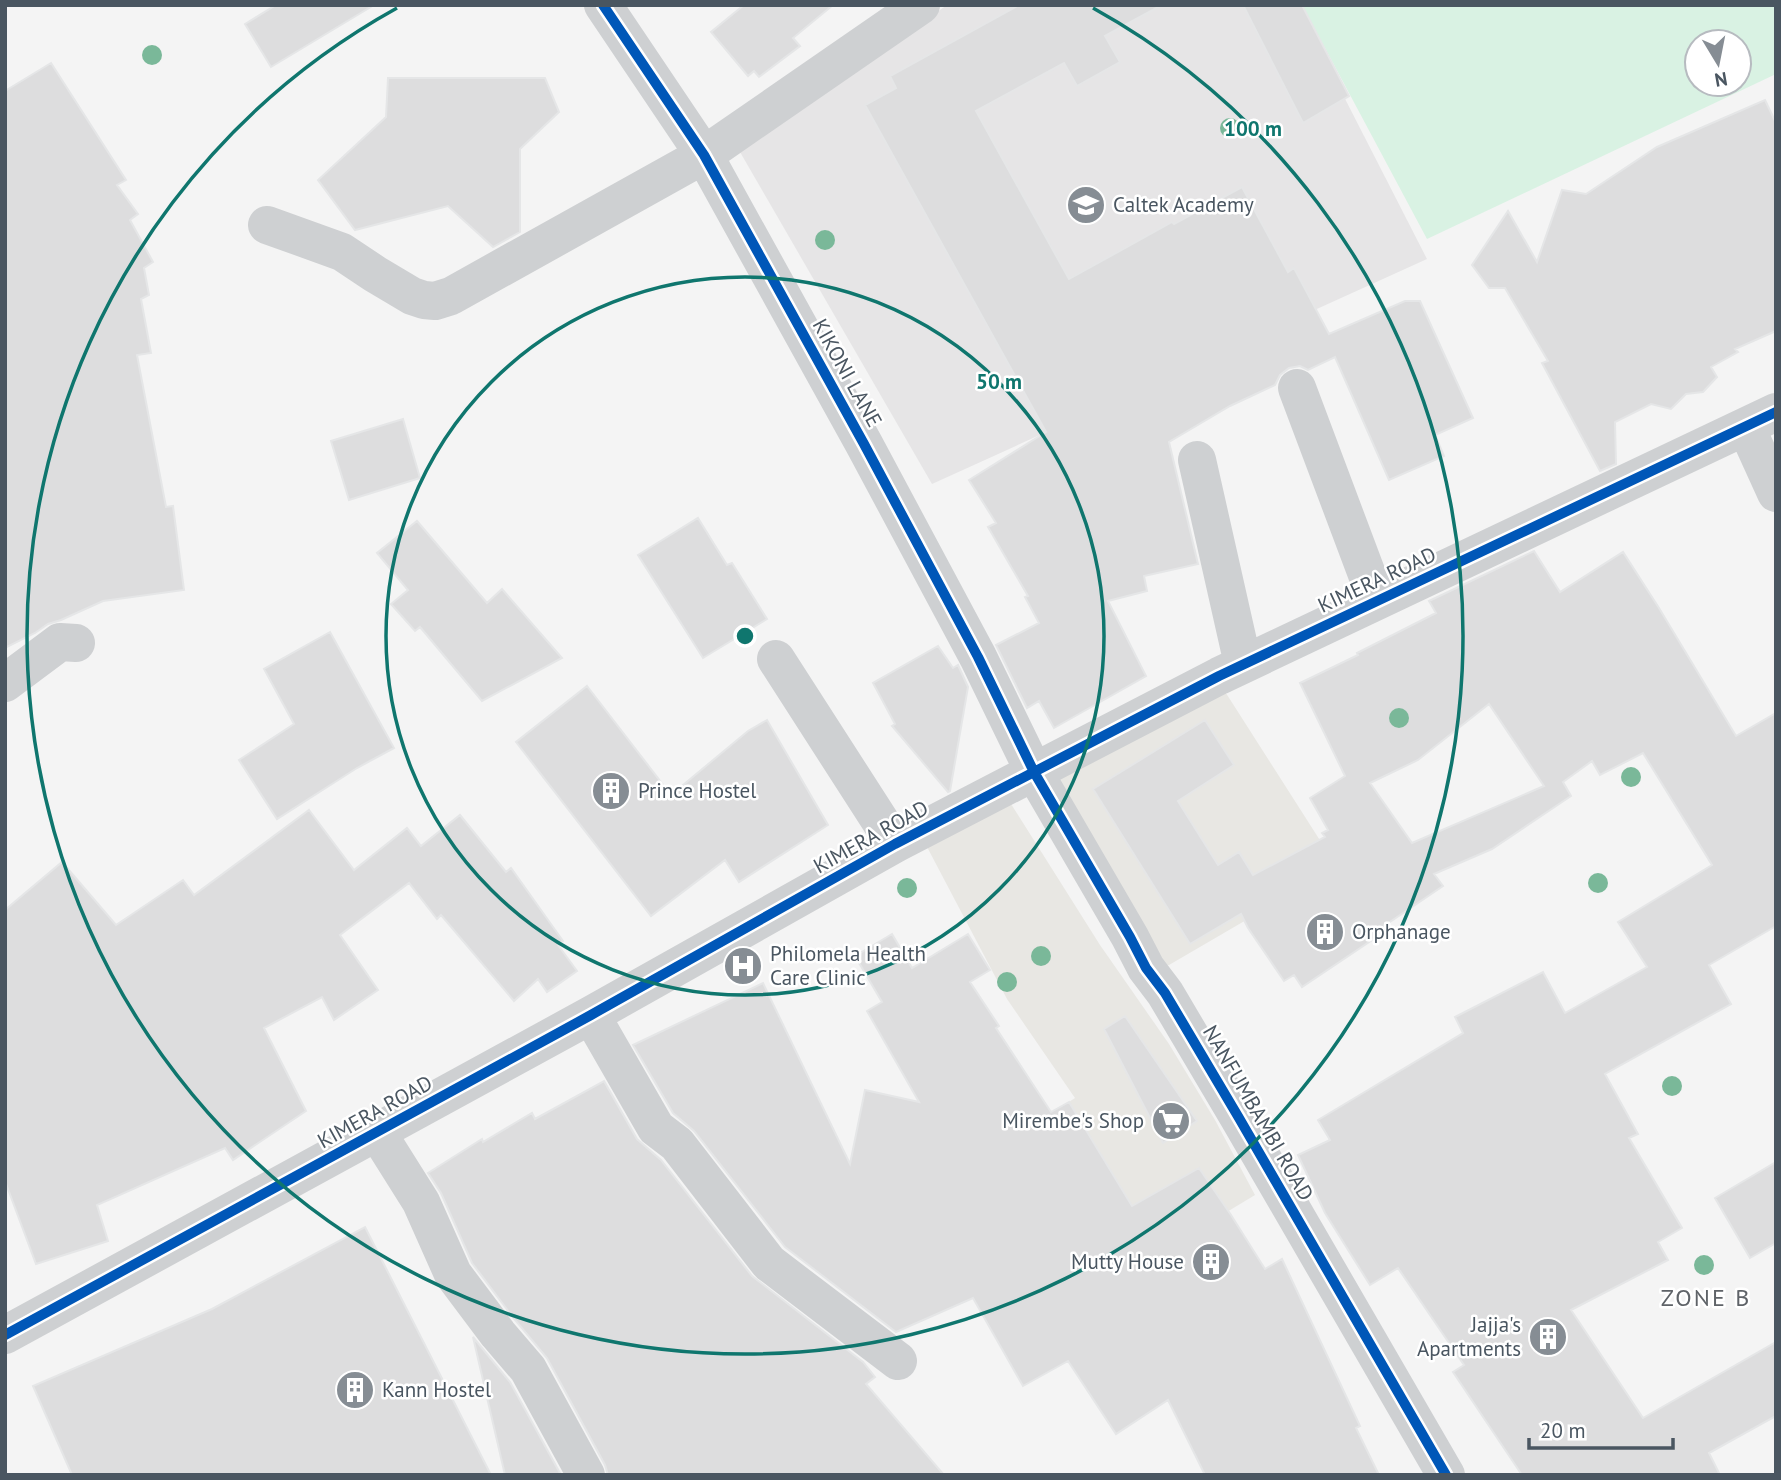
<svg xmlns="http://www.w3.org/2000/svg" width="1781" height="1480" font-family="'PT Sans',sans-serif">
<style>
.commercial{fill:#e8e7e3}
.education{fill:#e6e5e6}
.green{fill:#d9f2e3;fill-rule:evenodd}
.building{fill:#ddddde;stroke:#e5e6e7;stroke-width:2;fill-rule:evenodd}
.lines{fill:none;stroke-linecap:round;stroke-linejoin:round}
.minor{stroke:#ced0d2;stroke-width:38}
.cycleway-casing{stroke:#fff;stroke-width:15}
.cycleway{stroke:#0057b8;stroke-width:10}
.tree{fill:#7ab899}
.ring{fill:none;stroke:#0f766e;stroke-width:3.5}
.labels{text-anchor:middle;stroke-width:5;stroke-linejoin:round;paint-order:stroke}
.poi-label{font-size:21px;fill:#4a5661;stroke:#fff;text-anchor:start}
.street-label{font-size:21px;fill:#4a5661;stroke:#fff}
.quarter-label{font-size:24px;letter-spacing:2px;fill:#5f6368;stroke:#fff}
.centre{fill:#0f766e;stroke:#fff;stroke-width:3.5}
.ring-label{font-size:21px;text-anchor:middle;font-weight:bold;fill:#0f766e;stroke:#fff;stroke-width:5;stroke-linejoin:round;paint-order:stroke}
</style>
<rect width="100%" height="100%" fill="#f4f4f4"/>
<path class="commercial" d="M1224,690L1337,867L1169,965L1163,966L1051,778Z
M1006,796L1100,945L1169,1044L1215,1120L1255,1195L1126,1273L989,1325L912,1198L1018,1135L1075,1098L1007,999L926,845Z"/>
<path class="education" d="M947,5H1297L1427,259L932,484L740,152Z"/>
<path class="green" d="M1302,5H1776V74L1427,239ZM1697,42H1739V84H1697Z"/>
<path class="building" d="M276,5H374L271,67L245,24Z
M744,5H833L793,38L800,46L759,77L754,71L748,76L711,32Z
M1019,5H1162L1105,36L1120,62L1077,86L1064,63L976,111L1069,279L1172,222L1174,224L1242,187L1288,272L1294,268L1329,334L1405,301H1420L1473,418L1435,435L1444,456L1389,480L1335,357L1308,370L1300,366L1289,368L1280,375L1275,385L1230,406L1169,442L1198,564L1144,576L1147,591L1108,601L1146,676L1054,728L1039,701L1027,708L996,645L1039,623L1025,597L1028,596L988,527L996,523L969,480L1046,432L865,105L896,88L890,76Z
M1243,5H1302L1349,96L1303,123Z
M51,63L126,180L117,185L138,214L130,220L153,262L144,268L149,295L141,299L151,353L137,355L166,507L173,506L184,590L103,601L61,620L48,624L35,633L5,648V91Z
M388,78H545L559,112L520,149V232L493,247L448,206L355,230L318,180L386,117Z
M1765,100L1776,123V331L1735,349L1738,352L1711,367L1717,377L1703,392L1686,394L1671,409L1651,404L1615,422L1616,464L1600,471L1542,363L1548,361L1505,288H1489L1472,265L1508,211L1537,262L1562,190L1586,194L1657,147Z
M403,419L420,478L349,500L331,441Z
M698,518L727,565L732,563L767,619L703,658L638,555Z
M417,521L487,603L502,589L562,658L482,701L420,627L415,631L391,604L408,590L377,553Z
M1534,551L1560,592L1623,552L1659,608L1736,736L1776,713V926L1709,965L1731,1004L1605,1074L1638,1134L1629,1138L1682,1228L1658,1242L1668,1260L1571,1310L1643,1418L1776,1342V1416L1709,1453L1720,1475H1522L1453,1372L1464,1365L1398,1268L1370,1285L1325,1213L1298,1155L1330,1140L1318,1120L1463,1033L1455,1017L1543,972L1565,1013L1647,967L1618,922L1712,865L1643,753L1600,775L1592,761L1563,782L1571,796L1492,849L1434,874L1443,886L1384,926L1387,930L1302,987L1294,975L1284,981L1248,928L1241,914L1190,944L1093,789L1205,720L1234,765L1178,801L1218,865L1239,852L1253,875L1325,837L1322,833L1328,830L1310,798L1345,776L1300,683L1358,655L1357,653L1436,613L1429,601ZM1489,704L1544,786L1412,843L1370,783L1418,760Z
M330,632L394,748L357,768L277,819L239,760L294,724L264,669Z
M938,646L953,668L958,665L968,687L950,791L948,792L892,726L895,724L873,683Z
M587,686L671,795L748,731L767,720L828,825L739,882L725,860L651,916L516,742Z
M309,810L354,870L407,828L421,846L460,815L506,872L511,868L563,941L558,945L577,971L547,992L538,979L514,1001L441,915L437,919L409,883L340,935L378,990L334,1020L322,997L264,1028L306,1111L233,1160L225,1148L97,1205L108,1241L36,1264L5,1181V910L62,862L116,925L183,880L194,895Z
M892,934L912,968L968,934L990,970L970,982L999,1026L996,1028L1051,1112L1069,1102L1132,1206L1199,1168L1231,1215L1265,1269L1282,1259L1360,1426L1356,1428L1379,1475H1205L1168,1400L1116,1434L1068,1361L1023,1386L973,1298L896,1332L785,1247L694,1131L673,1113L633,1045L763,983L850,1164L865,1090L919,1102L867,1011L882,1002L855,956Z
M1125,1016L1197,1121L1163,1143L1104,1029Z
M604,1081L637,1139L661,1160L752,1276L863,1362L875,1377L866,1384L944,1475H608L605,1465L547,1358L515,1320L472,1263L441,1193L428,1173L482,1139L483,1142L532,1113L535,1119Z
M1776,1162V1243L1750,1258L1715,1198Z
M365,1227L491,1475H72L33,1386L212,1309Z
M473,1337L510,1382L561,1475H505Z"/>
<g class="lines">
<path class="minor" d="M603,5L704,155L864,444L978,657L1034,772L1130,937L1146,968L1165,993L1239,1118L1446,1475
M267,225L342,252L375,274L412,296L424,300L435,301L451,296L704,155L921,5
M1297,388L1377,601
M1746,427L1776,493
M1197,460L1243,664
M776,659L895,844
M5,683L60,642L76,643
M591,1015L656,1128L677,1144L769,1263L898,1361
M377,1132L421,1202L453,1274L498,1334L528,1369L586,1475
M5,1335L591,1015L895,844L1219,676L1776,412"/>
<defs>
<path id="cycleway" d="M603,5L704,155L864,444L978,657L1034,772L1130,937L1146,968L1165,993L1239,1118L1446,1475
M5,1335L591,1015L895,844L1219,676L1776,412"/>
</defs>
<use href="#cycleway" class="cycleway-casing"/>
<use href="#cycleway" class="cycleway"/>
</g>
<g class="tree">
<circle cx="152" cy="55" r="10"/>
<circle cx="1230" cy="128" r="10"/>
<circle cx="825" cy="240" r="10"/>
<circle cx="1399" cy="718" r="10"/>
<circle cx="1631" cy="777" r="10"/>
<circle cx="1598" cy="883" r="10"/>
<circle cx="907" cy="888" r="10"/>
<circle cx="1041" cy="956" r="10"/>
<circle cx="1007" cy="982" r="10"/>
<circle cx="1672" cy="1086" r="10"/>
<circle cx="1704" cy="1265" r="10"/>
</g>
<g class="ring">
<circle cx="745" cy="636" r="359"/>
<path d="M1093 8A718 718 0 1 1 397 8"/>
</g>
<defs>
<symbol id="school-disc" viewBox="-11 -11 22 22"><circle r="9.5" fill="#868d94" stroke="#fff"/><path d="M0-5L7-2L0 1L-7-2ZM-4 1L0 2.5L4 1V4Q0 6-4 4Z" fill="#fff"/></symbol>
<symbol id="building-disc" viewBox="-11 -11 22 22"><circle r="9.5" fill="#868d94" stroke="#fff"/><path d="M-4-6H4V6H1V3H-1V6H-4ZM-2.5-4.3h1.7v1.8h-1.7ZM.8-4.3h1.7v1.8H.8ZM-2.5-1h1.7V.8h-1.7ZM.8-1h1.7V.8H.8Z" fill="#fff"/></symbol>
<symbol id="hospital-disc" viewBox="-11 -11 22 22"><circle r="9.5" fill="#868d94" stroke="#fff"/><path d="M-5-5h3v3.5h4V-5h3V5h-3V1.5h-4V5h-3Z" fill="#fff"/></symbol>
<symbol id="supermarket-disc" viewBox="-11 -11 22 22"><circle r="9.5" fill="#868d94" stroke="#fff"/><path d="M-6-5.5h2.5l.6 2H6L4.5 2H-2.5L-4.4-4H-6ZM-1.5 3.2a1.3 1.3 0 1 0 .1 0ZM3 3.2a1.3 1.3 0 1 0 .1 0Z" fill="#fff"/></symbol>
</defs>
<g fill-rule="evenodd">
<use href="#school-disc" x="1064" y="183" width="44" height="44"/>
<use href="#building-disc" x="589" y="769" width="44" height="44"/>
<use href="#building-disc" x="1303" y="910" width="44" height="44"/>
<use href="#hospital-disc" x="721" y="944" width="44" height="44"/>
<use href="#supermarket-disc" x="1149" y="1099" width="44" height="44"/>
<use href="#building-disc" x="1189" y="1240" width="44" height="44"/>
<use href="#building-disc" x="1526" y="1315" width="44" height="44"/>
<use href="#building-disc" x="333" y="1368" width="44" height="44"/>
</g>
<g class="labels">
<g class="poi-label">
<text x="1113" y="212">Caltek Academy</text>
<text x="638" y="798">Prince Hostel</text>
<text x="1352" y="939">Orphanage</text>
<text x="770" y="961">Philomela Health<tspan x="770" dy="24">Care Clinic</tspan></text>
<text x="1144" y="1128" text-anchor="end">Mirembe's Shop</text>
<text x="1184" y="1269" text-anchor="end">Mutty House</text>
<text x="1521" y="1332" text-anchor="end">Jajja's<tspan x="1521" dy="24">Apartments</tspan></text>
<text x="382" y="1397">Kann Hostel</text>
</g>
<g class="street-label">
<text transform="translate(847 373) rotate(61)" y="7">KIKONI LANE</text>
<text transform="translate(1377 580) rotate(-25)" y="7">KIMERA ROAD</text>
<text transform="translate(871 837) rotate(-29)" y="7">KIMERA ROAD</text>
<text transform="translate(375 1112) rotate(-29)" y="7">KIMERA ROAD</text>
<text transform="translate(1258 1113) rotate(60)" y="7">NANFUMBAMBI ROAD</text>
</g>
<g class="quarter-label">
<text x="1706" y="1306">ZONE B</text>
</g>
</g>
<circle cx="745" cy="636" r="10" class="centre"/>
<g class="ring-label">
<text x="1253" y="136">100 m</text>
<text x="999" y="389">50 m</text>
</g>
<rect width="1781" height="1480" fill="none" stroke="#4a5661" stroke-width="14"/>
<g transform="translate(1718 63) rotate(170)"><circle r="33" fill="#ffffff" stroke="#b7bbc0" stroke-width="2"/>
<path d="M0-5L12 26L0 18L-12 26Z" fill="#868d94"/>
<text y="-10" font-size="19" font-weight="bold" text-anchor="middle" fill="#4a5661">N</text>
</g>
<path d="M1529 1438v10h144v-10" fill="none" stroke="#4a5661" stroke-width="3.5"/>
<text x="1540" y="1438" font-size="21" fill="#4a5661" stroke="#ffffff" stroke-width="5" paint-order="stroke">20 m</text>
</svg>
